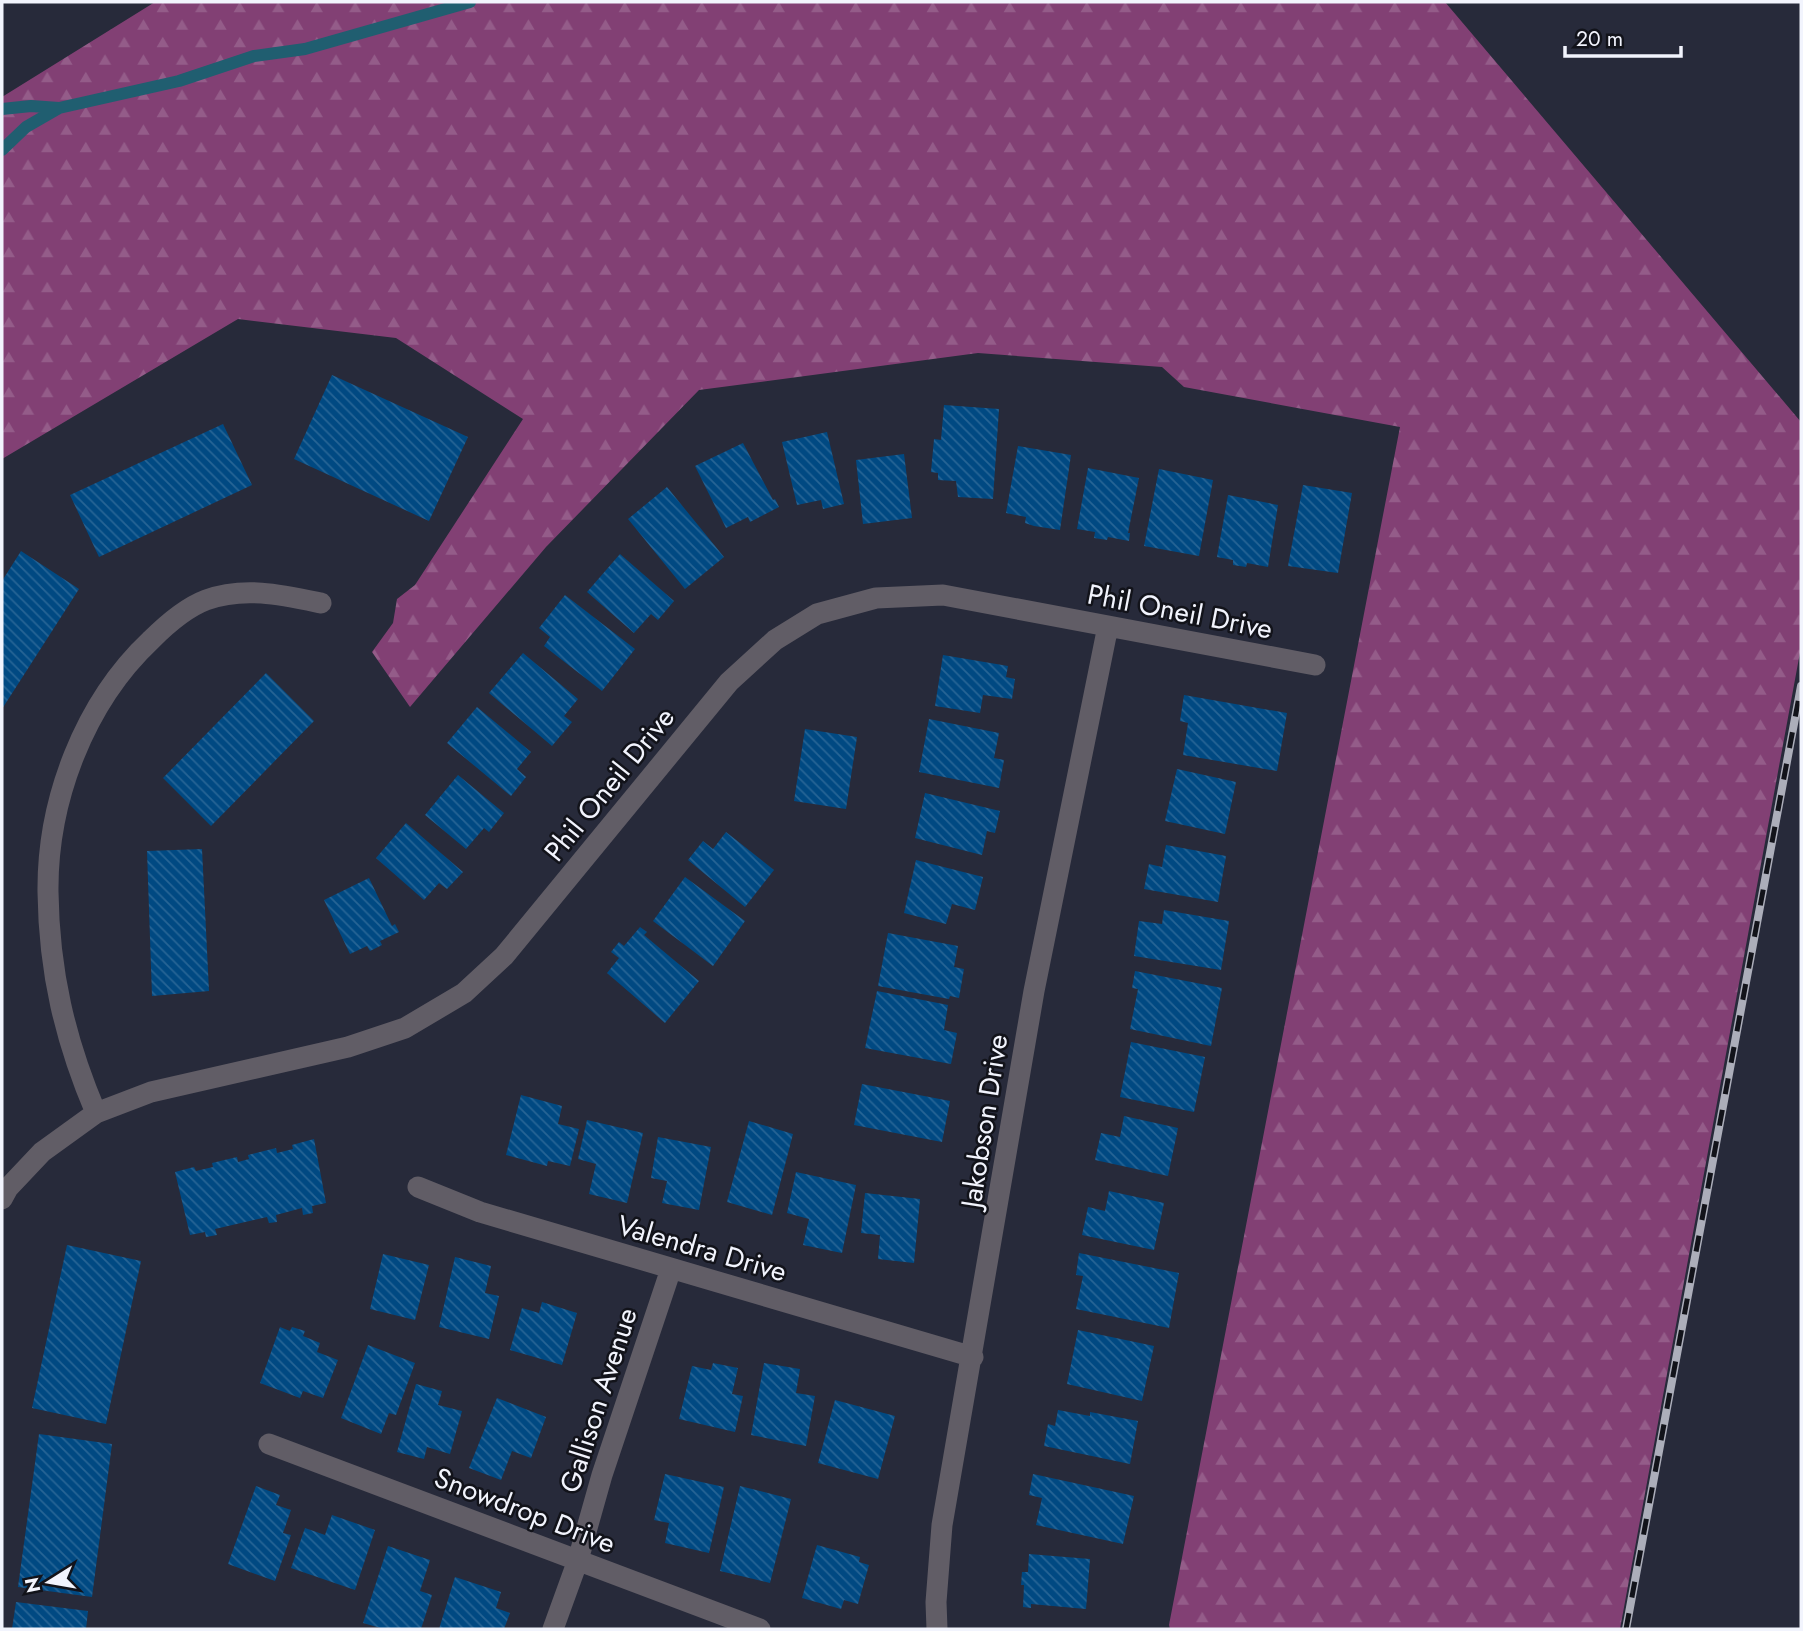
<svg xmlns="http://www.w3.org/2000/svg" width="1803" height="1631" font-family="Jost,sans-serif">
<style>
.forest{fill:url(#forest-firs)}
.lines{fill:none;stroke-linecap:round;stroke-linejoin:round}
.stream{stroke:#205e70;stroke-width:12}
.building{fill:url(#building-back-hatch)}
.minor{stroke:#615d66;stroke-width:21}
.rail-casing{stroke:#acaeba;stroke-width:8}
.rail{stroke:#12131a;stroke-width:5;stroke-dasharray:16;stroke-linecap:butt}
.labels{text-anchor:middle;stroke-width:5;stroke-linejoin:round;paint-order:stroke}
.street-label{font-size:28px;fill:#f2f4fd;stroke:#12131a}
</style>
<defs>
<pattern id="forest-firs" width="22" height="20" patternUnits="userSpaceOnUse" patternTransform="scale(1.75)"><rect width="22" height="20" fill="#824074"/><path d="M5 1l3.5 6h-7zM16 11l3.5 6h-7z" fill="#945c89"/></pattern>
<pattern id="building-back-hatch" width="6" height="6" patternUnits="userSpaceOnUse" patternTransform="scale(1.75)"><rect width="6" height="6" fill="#004982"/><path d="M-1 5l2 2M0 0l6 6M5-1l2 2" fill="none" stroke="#266495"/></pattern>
</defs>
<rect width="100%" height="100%" fill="#272a3a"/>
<path class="forest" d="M155,2H1445L1801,422V647L1620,1629H1170L1169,1625L1400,427L1184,387L1162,367L978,353L699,390L546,547L410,707L372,652L393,623L397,599L415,585L523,419L396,338L238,319L2,459V97Z"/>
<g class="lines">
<path class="stream" d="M2,109L31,106L59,108
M2,150L26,127L59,108L179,81L254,56L305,49L470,2"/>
</g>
<path class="building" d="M332,375L468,437L429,521L294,459Z
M944,405L999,409L993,499L958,497L956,481L938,480V473L931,472L934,439L941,440Z
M223,424L252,485L99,557L70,495Z
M827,432L844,504L823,509L821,500L797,505L782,442Z
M743,443L773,500L775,499L779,507L750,522L748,517L726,528L695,466Z
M1018,446L1071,455L1060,530L1034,526L1025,523L1026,517L1006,513Z
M904,454L912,518L863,524L856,460Z
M1088,468L1139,478L1128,533H1130L1129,541L1108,537L1107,540L1094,538L1095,532L1077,529Z
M1159,469L1213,480L1199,556L1144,546Z
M1303,485L1352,493L1338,573L1288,566Z
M667,487L724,557L685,589L628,519Z
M1228,495L1278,505L1268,567L1247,563L1246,567L1233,565V560L1217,557Z
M21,551L79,589L2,709V581Z
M620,554L674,601L658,620L651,614L634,633L587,592Z
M565,595L635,649L602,691L544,646L550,637L539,628Z
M523,653L578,699L564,716L572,722L552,746L489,693Z
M943,655L1008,666L1006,677L1015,679L1012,699L983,695L980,713L935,706Z
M266,673L314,721L211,826L163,778Z
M1184,695L1287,713L1277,771L1183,755L1188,723L1180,721Z
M477,707L531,752L517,769L526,777L511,796L447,743Z
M929,719L999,733L994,758L1004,760L999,788L919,772Z
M805,729L857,737L846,809L794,801Z
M1177,769L1236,782L1225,834L1165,821Z
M458,775L504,813L489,832L484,828L466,849L425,815Z
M925,793L1000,811L995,833L987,831L982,855L915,838Z
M406,823L463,872L447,889L439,883L424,900L376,858Z
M726,832L774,870L745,907L688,860L703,841L713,849Z
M1166,845L1226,856L1218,902L1144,889L1149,864L1162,867Z
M202,849L209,991L152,996L147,851Z
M916,860L983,877L975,910L952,904L946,924L904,913Z
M685,877L745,921L713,966L653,921Z
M369,878L392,926L395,924L399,932L380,941L382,945L370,951L367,946L350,954L324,900Z
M1164,910L1229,921L1221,970L1134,956L1139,921L1162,924Z
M640,927L647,932L644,935L699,981L665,1023L607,973L619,958L611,952L619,942L624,946Z
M888,933L958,946L954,967L964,969L959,998L950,996L949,999L878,986Z
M1135,971L1222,988L1211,1046L1130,1029L1138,989L1132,988Z
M877,991L948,1005L944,1030L957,1033L951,1064L865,1048Z
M1131,1042L1205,1057L1194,1112L1120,1097Z
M862,1084L950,1101L942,1142L854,1125Z
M521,1095L562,1106L558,1124L579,1129L570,1166L548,1161L547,1166L506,1155Z
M1124,1116L1178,1128L1168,1176L1095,1160L1101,1133L1120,1137Z
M587,1120L643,1133L627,1203L589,1194L596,1164L578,1159Z
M749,1121L793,1134L772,1215L727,1202Z
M658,1137L711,1147L699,1210L662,1203L667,1181L651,1178Z
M314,1139L326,1203L312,1206L313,1213L303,1215L302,1208L276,1215L277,1222L269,1223L267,1217L215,1229L217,1235L206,1237L205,1232L190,1235L175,1172L194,1167L196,1171L213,1167L212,1163L237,1157L238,1162L249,1159L248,1155L276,1148L277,1153L293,1149L292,1145Z
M796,1172L856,1185L842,1253L803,1245L809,1219L787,1213Z
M1109,1191L1164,1203L1154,1250L1082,1235L1088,1207L1105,1211Z
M865,1193L920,1199L914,1263L878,1259L880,1235L861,1233Z
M67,1245L141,1261L106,1424L32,1408Z
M1079,1253L1179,1273L1169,1328L1076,1309L1083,1276L1076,1275Z
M383,1254L429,1265L415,1320L370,1309Z
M455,1257L491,1266L485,1293L499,1296L489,1339L439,1327Z
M542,1302L577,1313L562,1365L510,1350L522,1308L539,1313Z
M280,1327L290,1331L292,1327L305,1331L303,1336L320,1343L317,1352L338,1360L323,1398L303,1391L300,1398L260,1383Z
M1078,1330L1154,1346L1142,1401L1067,1384Z
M368,1345L415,1363L396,1415L389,1413L381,1434L341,1418Z
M713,1363L738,1368L732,1394L743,1396L735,1432L679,1419L692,1366L711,1370Z
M764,1363L800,1369L796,1393L815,1396L806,1446L751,1435Z
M416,1384L442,1391L438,1405L462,1411L450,1454L427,1447L424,1459L397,1452Z
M497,1398L546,1417L531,1458L512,1451L501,1480L469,1468Z
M835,1400L895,1416L878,1479L818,1463Z
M1058,1410L1090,1416V1412L1138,1421L1130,1464L1044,1446L1048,1424L1055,1426Z
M39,1434L112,1444L92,1597L18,1587Z
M665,1474L724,1487L709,1553L665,1543L669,1523L654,1520Z
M1033,1474L1134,1496L1123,1544L1036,1525L1042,1498L1029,1495Z
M256,1486L280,1495L276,1505L291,1510L283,1533L291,1535L275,1581L228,1564Z
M740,1486L791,1499L770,1583L720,1571Z
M332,1515L375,1530L355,1590L291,1568L305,1528L325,1535Z
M817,1545L860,1557L859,1562L869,1565L858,1604L844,1600L841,1609L802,1598Z
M388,1546L430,1560L420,1591L432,1595L421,1629H384L363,1623Z
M1029,1554L1090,1559L1086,1609L1031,1604V1608L1023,1607L1024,1585H1021L1022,1572H1028Z
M455,1577L501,1592L496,1608L510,1613L504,1629H439Z
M16,1602L88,1611L86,1629H12Z"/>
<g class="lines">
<path class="minor" d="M96,1113C65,1040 49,972 48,892C47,801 84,703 151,640C167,624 185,608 206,600C244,586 283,595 321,603
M418,1187L480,1212L973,1357
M2,1199L8,1188L42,1152L96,1113L151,1092L348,1047L405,1028L464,993L504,956L729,682L775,640L817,614L876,598L943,595L1315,665
M269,1444L760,1629
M553,1629L578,1560L602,1475L671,1269
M937,1629L936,1602L942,1525L1034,991L1108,626"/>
<defs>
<path id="rail" d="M1626,1629L1801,686"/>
</defs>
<use href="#rail" class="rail-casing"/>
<use href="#rail" class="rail"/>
</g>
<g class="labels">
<g class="street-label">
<text transform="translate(1180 611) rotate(11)" y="10">Phil Oneil Drive</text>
<text transform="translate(609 784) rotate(-51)" y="10">Phil Oneil Drive</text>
<text transform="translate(984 1121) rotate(-81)" y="10">Jakobson Drive</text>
<text transform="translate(702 1248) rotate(16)" y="10">Valendra Drive</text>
<text transform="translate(598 1400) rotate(-72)" y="10">Gallison Avenue</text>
<text transform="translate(525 1510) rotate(21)" y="10">Snowdrop Drive</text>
</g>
</g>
<rect width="1803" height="1631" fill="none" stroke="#f2f4fd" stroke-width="7"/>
<g transform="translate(49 1582) rotate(259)" stroke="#12131a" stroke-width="5" paint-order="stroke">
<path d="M0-5L12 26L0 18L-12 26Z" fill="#f2f4fd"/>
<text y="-10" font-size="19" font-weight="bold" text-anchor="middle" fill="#f2f4fd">N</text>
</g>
<path d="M1565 46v10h116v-10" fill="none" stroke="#f2f4fd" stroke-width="3.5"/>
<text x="1576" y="46" font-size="21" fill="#f2f4fd" stroke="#12131a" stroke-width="5" paint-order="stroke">20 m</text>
</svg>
